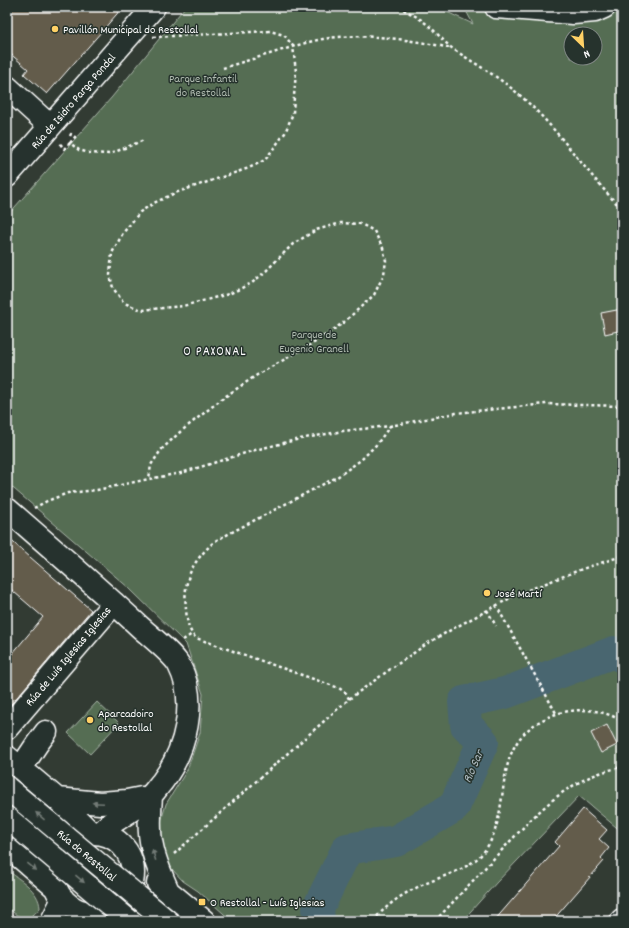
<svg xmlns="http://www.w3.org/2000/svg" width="629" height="928" font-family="Dekko,sans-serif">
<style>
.green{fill:#546d53;stroke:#aab6a9;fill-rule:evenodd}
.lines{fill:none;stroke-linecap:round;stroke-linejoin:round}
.river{stroke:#4a6670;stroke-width:32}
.building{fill:#635c4c;stroke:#fff}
.minor-casing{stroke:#fff;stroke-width:25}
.path{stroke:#fff;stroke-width:2.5;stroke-dasharray:3 3;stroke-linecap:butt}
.minor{stroke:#26332d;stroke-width:22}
.major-bridge-casing{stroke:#fff;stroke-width:25;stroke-linecap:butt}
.major-bridge{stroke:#26332d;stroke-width:22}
.oneway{fill:#727a76}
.poi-dot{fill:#ffd166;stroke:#26332d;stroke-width:1.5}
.labels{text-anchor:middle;stroke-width:3;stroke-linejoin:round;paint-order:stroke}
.poi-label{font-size:12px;fill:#fff;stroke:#26332d;text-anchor:start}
.park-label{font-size:12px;fill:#b2bdb2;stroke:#26332d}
.street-label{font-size:12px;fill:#fff;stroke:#26332d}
.neighbourhood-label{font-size:13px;letter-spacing:1px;fill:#fff;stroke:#26332d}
.water-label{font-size:13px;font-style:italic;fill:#aebabf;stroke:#26332d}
</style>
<rect width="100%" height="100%" fill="#323b33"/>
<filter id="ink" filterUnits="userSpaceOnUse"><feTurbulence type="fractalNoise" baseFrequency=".025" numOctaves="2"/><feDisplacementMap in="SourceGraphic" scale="8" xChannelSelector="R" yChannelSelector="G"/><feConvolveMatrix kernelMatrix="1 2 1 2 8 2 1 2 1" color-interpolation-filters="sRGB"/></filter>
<g filter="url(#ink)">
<path class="green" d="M185,7H436L473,24L464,7H622V832L579,796L497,882L462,921H232L198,891L183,881L170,867L158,832L166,804L187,770L200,733L203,694L186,644L130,589L7,483V216L112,97ZM571,34H595V58H571Z
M97,702L119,723L90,754L68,733Z
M7,870C20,880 39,890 40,908C26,924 22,920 7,907Z"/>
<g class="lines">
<path class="river" d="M319,921L318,908L347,849L396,841L454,807L483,742L466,725L464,702L505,693L614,652L622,657"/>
</g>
<path class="building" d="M7,7H123L47,94L24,74L28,69L7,51Z
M622,309V330L605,334L601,313Z
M7,537L91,610L7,709V660L43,617L7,586Z
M607,725L617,745L601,753L591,733Z
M583,809L607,830L599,839L609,848L601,858L604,861L552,921H494L559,846L555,842Z"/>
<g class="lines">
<defs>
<path id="minor" d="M496,7L573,13L595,11L604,7
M7,87L50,126
M7,176L154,7
M7,509C52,548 97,587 140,627C150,636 174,655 179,665C198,702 186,750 162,782C158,786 155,792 150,796C135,810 115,819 99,833
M7,728L114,603
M7,757L57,799L91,833
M21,768L37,744L46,732
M151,796C150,812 148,830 152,846C155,862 162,877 168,891
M57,799L100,803L127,801L142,798
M53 873a40 40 0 1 1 80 0a40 40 0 1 1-80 0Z
M7,846L56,888
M158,883L204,921
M52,921L63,899
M621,921L622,920"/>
</defs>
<use href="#minor" class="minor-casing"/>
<path class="path" d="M398,7C409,12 420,18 429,26C437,33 444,42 453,49C477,65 501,78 523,98C560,131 587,174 622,209
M153,37L270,31L284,35L293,46L296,72L294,96L293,113L285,133L265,160L249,168L175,193L154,203L140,212L123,233L112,253L110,275L113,288L124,303L142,310L183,306L229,294L252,283L266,271L293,244L316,230L341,223L361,224L374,231L383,248L386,261L384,274L374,295L343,323L317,341L257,375L223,398L180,432L161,450L151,465L149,479L181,473L255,450L300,439L343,431L390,426L456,413L546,404L622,406
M223,68C239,63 256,58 273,53C289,48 306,42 323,39C363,32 412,40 451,48
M70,136L71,134L75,137L70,143L79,150L89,153L110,154L144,140
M62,144L61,145L64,149L70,143
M34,508L47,501L68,493L97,490L149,479
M496,605L556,713
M487,610L496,626
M183,640L192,634
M349,699L346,693L339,688L196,638C188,630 187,621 186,609C183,578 192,562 215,541L337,477L361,460L377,444L390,426
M174,854L349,699L392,668L428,643L456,627L518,594L582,569L622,556
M373,921C385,907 399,896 416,888C437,877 462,873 480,856C488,848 493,837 496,827C507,791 499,749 534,725C543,719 553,714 564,712C585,708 603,710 622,721
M435,921C457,898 478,875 500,852C537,813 566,778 622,767"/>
<use href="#minor" class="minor"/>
<defs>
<path id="major-bridge" d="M7,788L167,921
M7,818L129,921"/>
</defs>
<use href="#major-bridge" class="major-bridge-casing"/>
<use href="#major-bridge" class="major-bridge"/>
</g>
<defs><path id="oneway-solid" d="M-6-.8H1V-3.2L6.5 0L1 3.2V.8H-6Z"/></defs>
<g class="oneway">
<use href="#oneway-solid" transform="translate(98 803) rotate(-178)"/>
<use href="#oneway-solid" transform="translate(40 816) rotate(-140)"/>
<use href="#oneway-solid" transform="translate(154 855) rotate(-107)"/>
<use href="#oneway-solid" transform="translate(32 867) rotate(39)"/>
<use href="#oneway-solid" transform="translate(80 879) rotate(40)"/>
</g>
</g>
<g class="poi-dot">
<circle cx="55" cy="29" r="4"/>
<circle cx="487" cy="593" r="4"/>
<circle cx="90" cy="720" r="4"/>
<rect x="198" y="898" width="8" height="8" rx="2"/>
</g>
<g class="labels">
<g class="poi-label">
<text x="63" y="33">Pavillón Municipal do Restollal</text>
<text x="495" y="597">José Martí</text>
<text x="98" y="717">Aparcadoiro<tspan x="98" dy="14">do Restollal</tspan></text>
<text x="210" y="906">O Restollal - Luís Iglesias</text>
</g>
<g class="park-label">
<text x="203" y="82">Parque Infantil<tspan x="203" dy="14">do Restollal</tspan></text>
<text x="314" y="338">Parque de<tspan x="314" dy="14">Eugenio Granell</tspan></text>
</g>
<g class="street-label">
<text transform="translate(73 101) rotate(-49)" y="4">Rúa de Isidro Parga Pondal</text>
<text transform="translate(68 656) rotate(-50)" y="4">Rúa de Luís Iglesias Iglesias</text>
<text transform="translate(87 855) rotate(40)" y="4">Rúa do Restollal</text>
</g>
<g class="neighbourhood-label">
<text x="215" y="355">O PAXONAL</text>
</g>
<g class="water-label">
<text transform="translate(472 766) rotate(-66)" y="5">Río Sar</text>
</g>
</g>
<rect width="629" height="928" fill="none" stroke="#26332d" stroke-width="24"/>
<rect x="12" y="12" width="605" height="904" fill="none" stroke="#fff" stroke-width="1.5" filter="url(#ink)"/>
<g transform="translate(583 46) rotate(155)"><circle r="19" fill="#26332d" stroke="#7d8581"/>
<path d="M0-3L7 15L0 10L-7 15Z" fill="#ffd166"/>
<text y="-6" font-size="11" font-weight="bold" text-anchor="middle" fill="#ffffff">N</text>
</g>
</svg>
